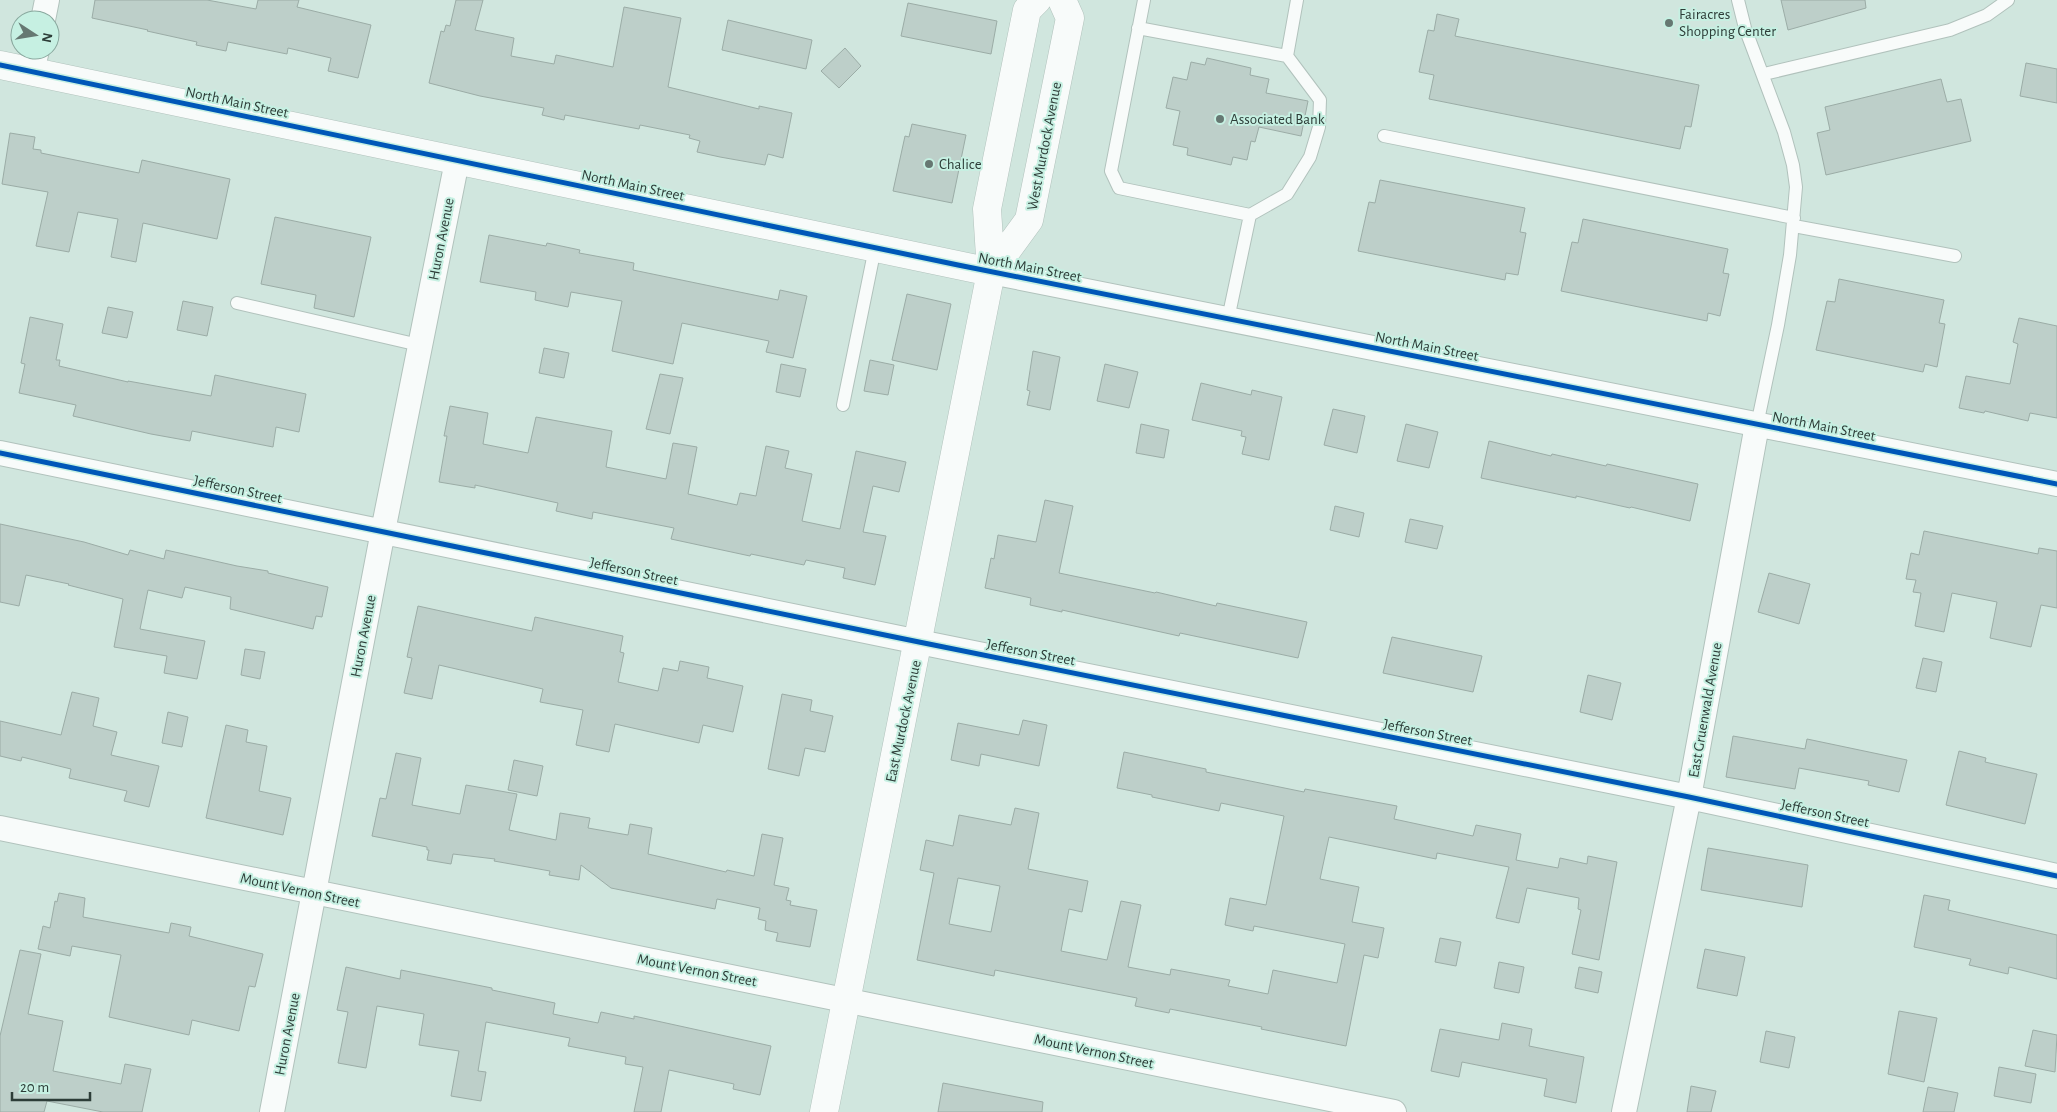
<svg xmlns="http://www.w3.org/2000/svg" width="2057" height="1112" font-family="'Alegreya Sans',sans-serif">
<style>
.building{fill:#bdcfc9;stroke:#9baca6;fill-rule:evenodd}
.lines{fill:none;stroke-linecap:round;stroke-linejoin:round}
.lane-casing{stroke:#b1c2bc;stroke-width:14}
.street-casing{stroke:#b1c2bc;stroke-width:26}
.secondary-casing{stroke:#b1c2bc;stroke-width:29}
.lane{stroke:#f8fbfa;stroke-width:12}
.street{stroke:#f8fbfa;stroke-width:24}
.secondary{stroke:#f8fbfa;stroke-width:28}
.cycleway-casing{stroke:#c6f0e2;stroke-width:8}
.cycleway{stroke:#0057b8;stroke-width:5}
.poi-dot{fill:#667872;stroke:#c6f0e2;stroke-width:2}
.labels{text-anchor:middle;stroke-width:4;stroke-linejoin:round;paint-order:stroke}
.poi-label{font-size:15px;fill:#2d3d38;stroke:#c6f0e2;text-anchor:start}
.street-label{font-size:15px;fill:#2d3d38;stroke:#c6f0e2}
</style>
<rect width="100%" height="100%" fill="#d0e6de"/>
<path class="building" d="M95,0H207L256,9L258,0H299L297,7L371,25L358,78L328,71L331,58L288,48L287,54L228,42L226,51L196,45L197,42L147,31L148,30L92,18Z
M456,0H483L475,30L514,38L511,56L554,64L556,55L613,67L624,7L681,18L668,87L759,109V106L792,113L783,158L768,154L765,165L720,157L697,152L700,141L689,138L690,135L640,125L639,129L565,115L564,120L542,115L544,108L480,96L429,83L441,31L444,32L446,25L450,26Z
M1781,0H1865L1866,8L1788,30Z
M908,3L997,21L991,54L901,36Z
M1437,14L1459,19L1455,36L1699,85L1691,127L1685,126L1680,149L1429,99L1434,75L1419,72L1428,30L1434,31Z
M728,20L812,40L806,69L722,50Z
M845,48L861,66L839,88L821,71Z
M1207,58L1251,68L1250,75L1269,79L1266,93L1308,101L1301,136L1259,127L1255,142L1251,141L1247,160L1233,157L1231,165L1187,155L1188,148L1173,145L1180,111L1166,108L1173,77L1187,80L1191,62L1205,65Z
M2026,63L2057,69V103L2020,96Z
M1941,79L1947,102L1961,99L1971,141L1826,175L1817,133L1830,130L1825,107Z
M912,124L966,135L952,203L893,191L905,136L909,137Z
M10,133L35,137L33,149L41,150V153L139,173L142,160L230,179L217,239L143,223L136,262L111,257L118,219L78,212L69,252L36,246L48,192L2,184Z
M1380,180L1525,208L1520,232L1526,233L1518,275L1506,273L1505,280L1358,251L1369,202L1375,203Z
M275,217L371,237L354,317L314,308L316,295L261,284Z
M1583,219L1728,249L1723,273L1729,274L1720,316L1708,313L1707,321L1561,291L1572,242L1578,243Z
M489,235L546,246L547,243L580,250L579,253L634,263L633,270L778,300L780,290L807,296L793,358L766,352L769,341L682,323L673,364L612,351L622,301L571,292L568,307L535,300L536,292L480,282Z
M1839,279L1944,300L1939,323L1945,324L1937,367L1925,364L1923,372L1816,350L1827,301L1835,302Z
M907,294L951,304L937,370L892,360Z
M183,301L213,307L207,336L177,330Z
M108,307L133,312L127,338L102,333Z
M30,317L63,324L56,360H60L59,366L128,382V381L211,396L215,375L306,394L299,432L276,427L273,447L192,431L190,441L151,434L73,416L76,405L19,393L25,364L21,363Z
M2019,318L2057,326V418L2030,413L2028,421L1985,411L1984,413L1959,408L1966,376L2010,384L2018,344L2013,342Z
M544,348L569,353L564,378L539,373Z
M1033,351L1060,357L1050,410L1027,405L1030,391L1027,390Z
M870,360L894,365L888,395L864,391Z
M781,364L806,369L800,397L776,392Z
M1105,364L1138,372L1129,408L1097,401Z
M660,374L683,378L670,434L646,429Z
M1201,383L1251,395L1252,390L1282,397L1269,460L1242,454L1246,437L1241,436L1242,431L1192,420Z
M450,406L488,413L483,444L528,453L536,417L612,431L606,467L666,479L673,443L697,447L688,494L737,505L740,493L756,496L766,446L789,451L785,468L812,474L802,521L840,529L856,451L906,462L899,492L873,486L863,532L886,536L875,585L843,578L845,568L806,560L804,565L751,554L750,556L671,539L674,528L593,512L592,519L556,511L558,503L475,485V488L439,482L447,436H444Z
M1333,409L1365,416L1357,453L1324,445Z
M1141,424L1169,430L1164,458L1136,453Z
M1406,424L1438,432L1429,468L1397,461Z
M1489,441L1551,456L1552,454L1606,466L1607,464L1698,484L1690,521L1631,507L1630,508L1576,496V498L1481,478Z
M1045,500L1073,506L1059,573L1155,593L1156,592L1216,606L1217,603L1307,622L1298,658L1180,633L1179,636L1062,610V612L1030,605L1031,598L985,588L991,558L994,559L998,535L1036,542Z
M1335,506L1364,513L1359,537L1330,530Z
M1410,519L1443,526L1437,549L1405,542Z
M0,524L84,542L128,555L130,550L164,559L166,550L237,566L268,571V573L328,587L322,617L316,616L313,629L230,609L231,597L185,587L182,598L148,590L140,629L205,641L197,679L164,673L167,656L114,647L123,599L68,585L69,584L26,575L19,606L0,602Z
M1924,531L2038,554L2039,548L2057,551V608L2041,605L2031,647L1990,638L1997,602L1952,593L1944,632L1915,626L1921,593L1913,592L1916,580L1906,579L1911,553L1919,555Z
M1769,573L1810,584L1799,624L1758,612Z
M418,606L532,631L535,617L623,636L620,652L624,653L618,682L658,691L663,668L678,671L680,661L709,667L707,678L743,686L733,732L703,725L699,743L615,724L609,752L576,745L583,710L540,702L543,689L439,665L432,699L404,693L412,658L407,657Z
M1392,637L1482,656L1473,692L1383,673Z
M245,649L265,652L260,679L241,675Z
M1923,658L1942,662L1936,692L1916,688Z
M1588,675L1621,683L1612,720L1580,712Z
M72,692L99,698L93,726L117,732L111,755L159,766L149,807L124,801L127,791L69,778L71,769L22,757L21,761L0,756V721L61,735Z
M782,694L812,700L810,711L833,716L825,752L805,748L799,776L768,769Z
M168,712L188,717L182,747L162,743Z
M1023,720L1047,725L1039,766L981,754L979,766L951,760L958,723L1019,735Z
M226,725L248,730L246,742L267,746L259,791L291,798L283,835L206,818Z
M1733,736L1805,749L1807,739L1907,760L1899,792L1868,785L1869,781L1799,768L1795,789L1726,777Z
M1959,751L1986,758L1985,762L2037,774L2025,824L1946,805Z
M1124,752L1206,769V772L1304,792L1305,789L1397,806L1394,819L1473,836L1476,825L1521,834L1516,860L1558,868L1560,858L1587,864L1588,856L1617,862L1599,960L1572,954L1581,910L1578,909L1579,898L1527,888L1519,923L1496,918L1509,867L1437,853L1436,859L1329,837L1320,879L1359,887L1352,922L1384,928L1378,958L1364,955L1346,1046L1261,1029L1262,1027L1170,1009L1169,1013L1135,1006L1137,998L995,970L994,976L917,960L934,873L920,870L926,840L953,846L959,815L1011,825L1015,808L1039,813L1028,869L1088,881L1082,912L1069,909L1061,951L1107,960L1121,901L1141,905L1128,967L1170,975L1171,969L1230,980L1228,986L1268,994L1273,970L1337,983L1345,944L1254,926L1253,931L1225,925L1230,898L1266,905L1284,816L1221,803L1219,811L1152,797V795L1117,788ZM958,878L1000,886L991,932L949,924Z
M396,753L421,758L412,805L460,814L466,785L517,794L509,830L556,840L560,813L590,818L588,828L628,835L630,824L652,828L648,854L726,872L727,870L754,876L762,834L783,838L774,885L789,888L786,900L791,901L790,905L817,910L810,947L776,941L778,933L765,930L766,921L758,919L760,908L717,899L715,909L611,888L581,865L579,880L549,875L550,871L494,861L495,859L453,854L451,864L427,860L429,850H427V847L372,836L380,798L386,799Z
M514,760L543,766L537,796L508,790Z
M1708,848L1808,865L1802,907L1701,890Z
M59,893L85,898L83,917L169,933L171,923L191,927L189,936L263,954L255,987L249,986L239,1031L192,1020L189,1035L109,1017L121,955L72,946L70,956L38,949L43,926L50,928L55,901L57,902Z
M1924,895L1950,900L1948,910L2057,935V979L2009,967L2008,974L1969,965L1971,959L1914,947Z
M1440,938L1461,942L1456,966L1435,962Z
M1705,949L1745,957L1737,996L1697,988Z
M20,950L41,954L28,1014L63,1021L53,1071L121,1084L125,1064L151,1069L142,1112H103L47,1101L44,1112H0V1036Z
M1499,962L1524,967L1519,993L1494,988Z
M346,967L400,979L401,970L492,988V990L555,1003L553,1014L598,1023L601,1012L634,1019V1016L771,1046L760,1095L733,1089L734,1084L669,1070L661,1112H634L643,1067L625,1064L626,1057L568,1046L570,1038L486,1022L478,1071L486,1072L481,1101L451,1096L459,1051L419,1045L424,1014L377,1006L366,1068L338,1063L348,1012L337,1010Z
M1579,967L1602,972L1598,993L1575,988Z
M1899,1011L1937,1018L1924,1082L1888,1074Z
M1502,1023L1532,1029L1529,1046L1584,1057L1576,1103L1544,1096L1547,1079L1462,1062L1459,1077L1431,1071L1440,1029L1499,1040Z
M2033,1030L2057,1035L2055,1072L2025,1066Z
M1766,1031L1795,1037L1789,1068L1760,1062Z
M1999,1067L2036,1074L2031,1103L1994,1096Z
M943,1083L1043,1102L1042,1112H938Z
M1691,1086L1716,1091L1711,1112H1687Z
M1928,1087L1958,1093L1954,1112H1923Z"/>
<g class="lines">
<defs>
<path id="lane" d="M1144,0L1111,171L1119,188L1250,215L1228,319
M1738,0L1745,28L1784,132L1793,165L1796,187L1790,255L1778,325L1757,425
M1138,28L1287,56L1297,0
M1764,74L1950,30L1987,15L2008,0
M1384,136L1794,218
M1250,215L1287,194L1310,157L1319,127L1320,100L1287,56
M1794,226L1955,256
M237,303L419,345
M843,405L875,248"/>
<path id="street" d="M43,20L47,0
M32,72L37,50
M991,272L2057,484
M0,453L919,642L1689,797L2057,876
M0,828L1394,1112
M272,1112L383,531L457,161
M1624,1112L1689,797L1757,425"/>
<path id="secondary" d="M0,65L991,272
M991,272L1029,220L1070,18L1062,0
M824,1112L991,272L987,209L1027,10L1037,0"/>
</defs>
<use href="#lane" class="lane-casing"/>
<use href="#street" class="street-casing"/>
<use href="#secondary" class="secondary-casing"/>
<use href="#lane" class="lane"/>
<use href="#street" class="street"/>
<use href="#secondary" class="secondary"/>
<defs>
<path id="cycleway" d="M0,65L958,265L2057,484
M0,453L919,642L1689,797L2057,876"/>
</defs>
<use href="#cycleway" class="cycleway-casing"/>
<use href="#cycleway" class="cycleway"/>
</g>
<g class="poi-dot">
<circle cx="1669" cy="23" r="5"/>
<circle cx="1220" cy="119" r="5"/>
<circle cx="929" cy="164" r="5"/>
</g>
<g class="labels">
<g class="poi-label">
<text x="1679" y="19">Fairacres<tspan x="1679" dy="17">Shopping Center</tspan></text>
<text x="1230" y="124">Associated Bank</text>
<text x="939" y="169">Chalice</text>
</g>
<g class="street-label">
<text transform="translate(237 102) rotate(12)" y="5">North Main Street</text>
<text transform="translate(1044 146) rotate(-79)" y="5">West Murdock Avenue</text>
<text transform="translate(633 185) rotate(12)" y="5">North Main Street</text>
<text transform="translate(441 239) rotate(-79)" y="5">Huron Avenue</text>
<text transform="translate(1030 267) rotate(11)" y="5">North Main Street</text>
<text transform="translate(1427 346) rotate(11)" y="5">North Main Street</text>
<text transform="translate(1824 426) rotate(11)" y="5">North Main Street</text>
<text transform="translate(238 489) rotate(12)" y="5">Jefferson Street</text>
<text transform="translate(634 571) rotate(12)" y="5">Jefferson Street</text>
<text transform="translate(363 636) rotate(-79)" y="5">Huron Avenue</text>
<text transform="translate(1031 652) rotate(11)" y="5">Jefferson Street</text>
<text transform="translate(1705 710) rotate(-80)" y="5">East Gruenwald Avenue</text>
<text transform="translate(903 721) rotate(-78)" y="5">East Murdock Avenue</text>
<text transform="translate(1428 732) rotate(11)" y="5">Jefferson Street</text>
<text transform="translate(1825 813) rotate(12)" y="5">Jefferson Street</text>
<text transform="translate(300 890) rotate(12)" y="5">Mount Vernon Street</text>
<text transform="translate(697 970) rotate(11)" y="5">Mount Vernon Street</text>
<text transform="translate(287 1034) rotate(-79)" y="5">Huron Avenue</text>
<text transform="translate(1094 1051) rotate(12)" y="5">Mount Vernon Street</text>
</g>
</g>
<g transform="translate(35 35) rotate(102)"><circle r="24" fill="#c6f0e2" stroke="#89a89e"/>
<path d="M0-4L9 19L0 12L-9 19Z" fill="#667872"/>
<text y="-8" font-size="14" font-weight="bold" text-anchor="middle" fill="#2d3d38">N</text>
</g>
<path d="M12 1092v8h78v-8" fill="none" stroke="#2d3d38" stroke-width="2.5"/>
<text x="20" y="1092" font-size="15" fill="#2d3d38" stroke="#c6f0e2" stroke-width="4" paint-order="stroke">20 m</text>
</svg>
